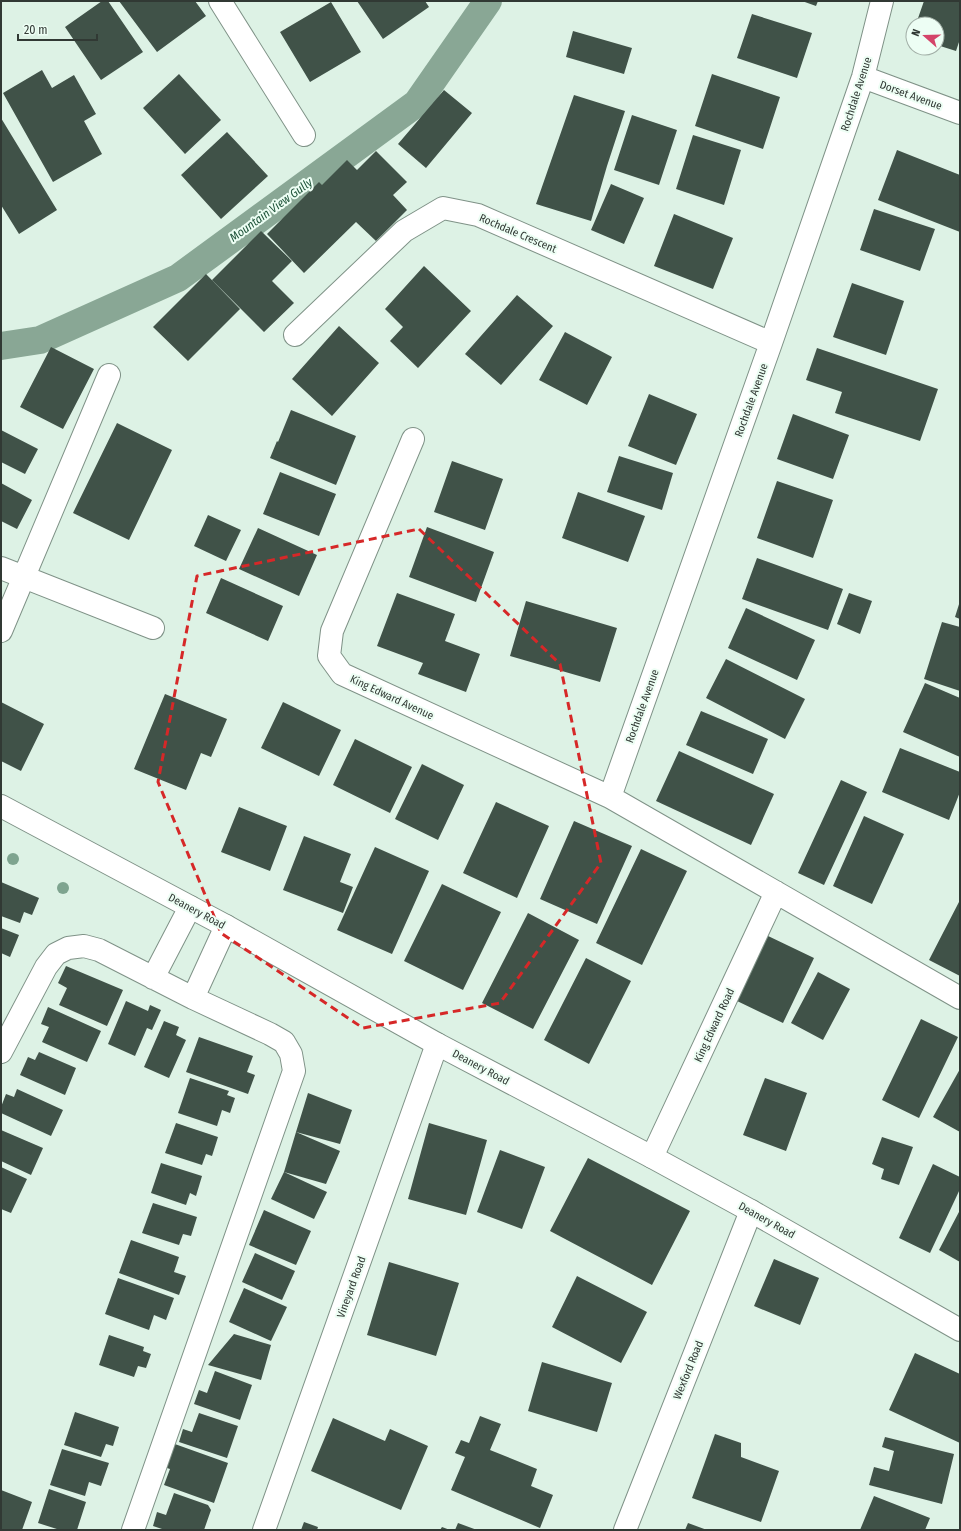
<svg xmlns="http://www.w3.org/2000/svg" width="961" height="1531" font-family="'Fira Sans Condensed',sans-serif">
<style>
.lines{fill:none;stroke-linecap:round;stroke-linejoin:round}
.canal{stroke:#89a795;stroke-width:28}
.building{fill:#405248}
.street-casing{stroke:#7f9287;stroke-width:24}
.secondary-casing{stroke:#7f9287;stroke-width:24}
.street{stroke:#fff;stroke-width:22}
.secondary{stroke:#fff;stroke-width:22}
.tree{fill:#7ea48f}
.marked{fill:none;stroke:#d62828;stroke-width:3;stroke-dasharray:8 5;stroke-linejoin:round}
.labels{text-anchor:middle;stroke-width:4;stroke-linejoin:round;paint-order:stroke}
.street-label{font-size:11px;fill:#313934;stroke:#edfef4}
.water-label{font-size:12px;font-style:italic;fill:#1e5339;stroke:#edfef4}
</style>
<rect width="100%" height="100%" fill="#ddf2e5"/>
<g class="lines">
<path class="canal" d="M1,346L40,340L178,278L417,103L488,1"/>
</g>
<path class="building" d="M102,1H108L143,52L101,80L65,27Z
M119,1H195L206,16L157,52Z
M357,1H425L429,7L383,39Z
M802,1H818L816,6Z
M924,1H960V39L956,51L937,45V24H916Z
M331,2L361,52L310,82L280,32Z
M752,14L812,33L797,78L737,58Z
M573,31L632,48L624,74L566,57Z
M42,70L52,88L74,75L96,114L84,121L102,154L53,182L3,93Z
M179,74L221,120L185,154L143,108Z
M712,74L780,97L763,149L695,126Z
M444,90L472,113L426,168L398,144Z
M574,95L625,111L607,166L591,221L536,204Z
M632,115L677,130L659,185L614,170Z
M1,118L57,210L19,234L1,205Z
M227,132L268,176L221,219L181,175Z
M693,135L741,150L724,205L676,189Z
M897,150L960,175V232L878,200Z
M376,151L407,182L393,195L407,210L376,241L356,222L304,273L267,234L319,182L322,185L347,160L357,170Z
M611,184L644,198L624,244L591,230Z
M874,209L935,229L920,271L860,250Z
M674,214L733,238L713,289L654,266Z
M261,231L292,261L272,281L294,303L264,332L212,280Z
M424,266L471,311L418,368L390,341L403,327L385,309Z
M206,274L240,309L188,361L153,327Z
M852,283L904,301L886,355L833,337Z
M517,295L553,326L501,385L465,354Z
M339,326L379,363L332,416L292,379Z
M565,332L612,357L587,405L539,380Z
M51,347L94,369L63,429L20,407Z
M817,348L938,389L920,441L835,413L842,392L806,380Z
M649,394L697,414L676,465L628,446Z
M291,410L356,436L336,485L270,458L277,441L278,442Z
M793,414L849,435L833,479L777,459Z
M117,423L172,450L129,540L73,513Z
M1,430L38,449L25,474L1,462Z
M619,456L673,473L662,510L607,492Z
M452,461L503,479L485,530L434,512Z
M280,472L336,494L319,536L263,514Z
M777,481L833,500L813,558L757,538Z
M1,483L32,500L17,529L1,521Z
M578,492L645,516L628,562L562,538Z
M208,515L241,530L226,561L194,546Z
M427,527L494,552L476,602L409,577Z
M258,528L317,555L299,596L239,569Z
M757,558L843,589L828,630L742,599Z
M221,578L283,606L268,641L206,613Z
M397,593L455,614L445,641L480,654L466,692L418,674L423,663L377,646Z
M849,593L872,601L860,634L837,624Z
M526,601L617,628L600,682L510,656Z
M960,601V619L955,617Z
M746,608L815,640L797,680L728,648Z
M942,622L960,627V691L924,679Z
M726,659L805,699L785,739L706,698Z
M925,683L960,698V757L903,732Z
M165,694L227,719L211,757L201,753L186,790L134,769Z
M1,702L44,724L21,771L1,761Z
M283,702L341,730L319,776L261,748Z
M701,711L768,739L753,774L686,745Z
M355,739L412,767L390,813L333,785Z
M900,748L960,772V792L949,820L882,792Z
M679,751L774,794L751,845L656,801Z
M422,764L464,785L438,840L395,819Z
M841,780L867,792L824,885L798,873Z
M496,802L549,826L517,898L463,873Z
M239,807L287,826L270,871L221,852Z
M864,816L904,834L872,904L833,886Z
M574,821L632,846L597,924L540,899Z
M304,836L351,854L340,882L353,887L343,913L283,890Z
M375,847L429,871L392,954L337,930Z
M641,849L687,871L642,965L596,943Z
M1,882L39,898L32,915L24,912L20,923L1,916Z
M442,884L501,912L463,990L404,961Z
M960,900V976L929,960Z
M528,913L579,940L533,1029L482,1003Z
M1,928L19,935L10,957L1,953Z
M766,935L814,958L783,1023L735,1000Z
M586,958L631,981L589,1064L544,1040Z
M66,966L123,990L107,1026L59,1005L67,988L58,983Z
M818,972L850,989L823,1040L791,1023Z
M126,1001L148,1011L150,1005L161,1010L152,1030L147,1028L135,1056L108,1044Z
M48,1007L101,1031L87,1062L42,1042L49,1027L41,1024Z
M921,1019L958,1037L919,1118L882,1100Z
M164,1021L179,1027L176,1035L186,1040L169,1078L144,1067Z
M199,1037L253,1056L247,1072L255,1075L248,1094L186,1072Z
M39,1052L76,1068L65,1095L20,1075L28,1057L35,1060Z
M960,1069V1132L933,1117Z
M190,1078L229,1091L227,1095L235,1098L230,1113L222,1110L217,1126L178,1113Z
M765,1078L807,1093L786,1151L743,1135Z
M17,1089L63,1110L51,1136L1,1113V1107L6,1094L14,1097Z
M308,1093L352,1110L340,1144L296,1132Z
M176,1123L218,1137L212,1156L206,1154L202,1165L165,1153Z
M429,1123L487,1140L466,1215L408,1199Z
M1,1130L43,1148L31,1175L1,1161Z
M296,1132L340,1151L326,1184L284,1172L327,1192L314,1219L271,1199L284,1172Z
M882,1137L913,1147L899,1185L881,1179L884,1169L872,1164Z
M500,1150L545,1167L522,1229L477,1212Z
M588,1158L690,1211L652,1285L550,1231Z
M161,1163L202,1176L196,1196L190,1193L186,1205L151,1193Z
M933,1164L960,1177V1189L930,1253L899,1238Z
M1,1167L27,1179L11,1213L1,1209Z
M153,1203L197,1217L191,1236L183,1234L179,1245L142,1233Z
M264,1210L311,1231L296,1265L249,1245Z
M960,1210V1262L939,1250Z
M131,1240L179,1257L174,1272L186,1276L179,1295L119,1273Z
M255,1253L295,1271L282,1300L242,1282Z
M774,1259L819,1278L800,1325L754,1306Z
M389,1262L459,1283L436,1356L367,1335Z
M577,1276L647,1312L621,1363L552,1327Z
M118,1278L174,1298L166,1320L154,1315L149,1330L105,1314Z
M244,1288L287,1307L271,1341L229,1322Z
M234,1334L271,1345L261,1380L208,1365Z
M109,1335L144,1347L143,1351L151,1354L146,1368L138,1366L134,1377L99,1365Z
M915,1353L960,1374V1443L889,1410Z
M542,1362L612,1383L597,1432L528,1411Z
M215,1371L252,1385L240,1420L194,1404L199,1390L207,1393Z
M75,1412L119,1427L113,1446L106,1444L101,1457L64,1445Z
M199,1413L238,1426L227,1458L179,1442L183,1429L192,1432Z
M480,1416L501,1424L490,1450L537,1469L531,1486L553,1495L540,1528L451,1490L465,1457L455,1453L461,1440L469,1443Z
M333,1418L385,1441L390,1429L428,1446L401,1510L311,1471Z
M715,1434L741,1443V1457L779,1471L761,1522L692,1498Z
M885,1437L954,1454L942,1504L869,1485L874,1467L889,1471L894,1451L882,1447Z
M172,1443L228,1463L214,1503L164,1485L170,1469L164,1467Z
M62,1449L109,1463L101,1486L89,1482L85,1496L50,1485Z
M49,1489L86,1502L77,1530H60L38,1523Z
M1,1490L32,1502L22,1530H1Z
M174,1493L208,1505L211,1510L204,1530H165L153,1526L157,1512L166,1515Z
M874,1496L930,1518L925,1530H860Z
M304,1522L318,1527L317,1530H301Z
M458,1523L477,1530H455Z
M688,1523L707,1530H685Z
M442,1527L450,1530H440Z"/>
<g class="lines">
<defs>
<path id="street" d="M220,1L304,135
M863,77L960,113
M295,335L404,231L443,208L478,215L771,343
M413,439L332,631L329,656L342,674L610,797L960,998
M1,568L153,628
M1,631L109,375
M610,797L771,343L863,77L882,1
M153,978L190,907
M193,998L226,926
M1,1052L46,967L56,954L68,948L84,946L99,950L193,998L270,1034L284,1042L291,1054L294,1071L133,1530
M652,1157L776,892
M264,1530L437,1044
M625,1530L751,1211"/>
<path id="secondary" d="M1,806L226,926L437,1044L652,1157L751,1211L960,1330"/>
</defs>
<use href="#street" class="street-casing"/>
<use href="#secondary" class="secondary-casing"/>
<use href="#street" class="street"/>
<use href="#secondary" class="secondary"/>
</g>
<g class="tree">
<circle cx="13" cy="859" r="6"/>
<circle cx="63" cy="888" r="6"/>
</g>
<path class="marked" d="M419,529L560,664L601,863L500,1003L363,1028L221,933L158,782L197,576Z"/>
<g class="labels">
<g class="street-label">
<text transform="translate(856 94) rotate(-72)" y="4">Rochdale Avenue</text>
<text transform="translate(911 95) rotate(20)" y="4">Dorset Avenue</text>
<text transform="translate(518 233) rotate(23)" y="4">Rochdale Crescent</text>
<text transform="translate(751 400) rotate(-70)" y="4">Rochdale Avenue</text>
<text transform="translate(392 697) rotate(25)" y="4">King Edward Avenue</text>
<text transform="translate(642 706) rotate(-70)" y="4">Rochdale Avenue</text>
<text transform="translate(197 911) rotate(28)" y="4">Deanery Road</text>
<text transform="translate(714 1025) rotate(-65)" y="4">King Edward Road</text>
<text transform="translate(481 1067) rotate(28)" y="4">Deanery Road</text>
<text transform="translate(767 1220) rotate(29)" y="4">Deanery Road</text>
<text transform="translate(351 1287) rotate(-70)" y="4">Vineyard Road</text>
<text transform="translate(688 1370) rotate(-68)" y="4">Wexford Road</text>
</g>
<g class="water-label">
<text transform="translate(271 210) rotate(-36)" y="4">Mountain View Gully</text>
</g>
</g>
<rect width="961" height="1531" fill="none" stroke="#313934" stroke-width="4"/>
<g transform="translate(925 36) rotate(290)"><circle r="19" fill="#edfef4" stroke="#a2afa7"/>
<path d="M0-3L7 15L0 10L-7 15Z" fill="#d44469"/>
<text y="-6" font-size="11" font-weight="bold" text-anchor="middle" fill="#313934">N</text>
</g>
<path d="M18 34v6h79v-6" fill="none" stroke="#313934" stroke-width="2"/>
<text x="24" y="34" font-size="12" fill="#313934" stroke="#edfef4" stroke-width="3" paint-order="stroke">20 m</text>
</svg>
